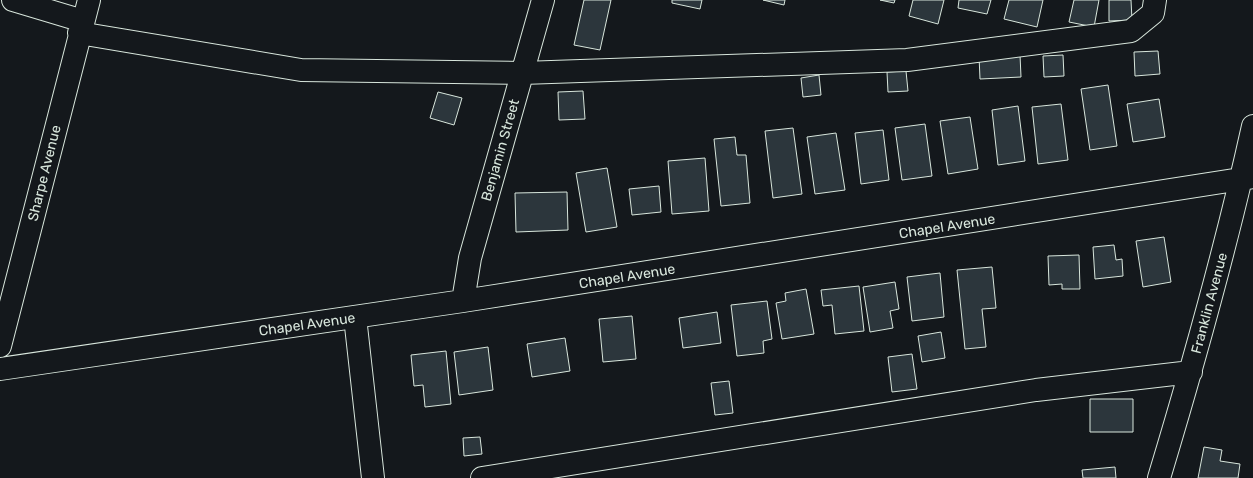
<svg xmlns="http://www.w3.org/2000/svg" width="1253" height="478" font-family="Rubik,sans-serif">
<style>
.building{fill:#2c363c;stroke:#d8e6dc}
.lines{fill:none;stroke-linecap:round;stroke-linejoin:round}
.minor-casing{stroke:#d8e6dc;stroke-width:24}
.minor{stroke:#14181c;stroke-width:22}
.labels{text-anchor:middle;stroke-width:3;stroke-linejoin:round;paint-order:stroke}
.street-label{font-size:14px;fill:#d8e6dc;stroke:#14181c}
</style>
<rect width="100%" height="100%" fill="#14181c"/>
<path class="building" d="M584,0H611L600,50L574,45Z
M672,0H702L700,9L672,3Z
M763,0H785L784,5Z
M880,0H895L894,3Z
M913,0H944L938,24L909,16Z
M959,0H991L987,14L958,8Z
M1009,0H1043L1037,27L1004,19Z
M1074,0H1099L1094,27L1069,22Z
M1109,0H1131L1132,20L1109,21Z
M1158,51L1160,74L1135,76L1134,52Z
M1020,55L1021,77L980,79L979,56Z
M1063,55L1064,76L1044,77L1043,56Z
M906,71L908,91L888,92L887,72Z
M819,75L821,95L803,97L801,78Z
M1108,85L1117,146L1090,150L1081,89Z
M583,91L585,119L559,120L558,92Z
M438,92L462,98L454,125L430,118Z
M1159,99L1165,137L1133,142L1127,104Z
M1061,104L1068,160L1038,164L1032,107Z
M1018,106L1025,161L998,165L992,110Z
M970,117L978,169L948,174L940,121Z
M925,124L932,176L902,180L895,128Z
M793,128L802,194L773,198L765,131Z
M883,130L889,180L861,184L855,133Z
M836,133L845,190L815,194L807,137Z
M735,137L737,155H746L750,203L721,206L714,139Z
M705,158L709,211L672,214L668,161Z
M607,168L617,227L586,232L576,173Z
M659,186L661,212L632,215L629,189Z
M567,192L568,230L516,232L515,193Z
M1164,237L1171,282L1143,287L1136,241Z
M1114,245L1116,260L1122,259L1123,276L1095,279L1093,247Z
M1079,255L1080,289H1062V284L1049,285L1048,256Z
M992,267L996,308L982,309L986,347L965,349L957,270Z
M940,273L944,317L912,321L907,277Z
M895,282L899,309L890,311L893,328L870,332L863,287Z
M859,286L864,331L835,334L832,305L823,306L821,290Z
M806,289L814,334L782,339L776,303L786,301L785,293Z
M767,301L772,339L763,341L764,353L737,356L731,305Z
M717,312L721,343L683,348L679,318Z
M632,316L636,359L603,362L599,319Z
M941,332L945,358L922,362L918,336Z
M565,338L570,371L532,377L527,344Z
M488,347L493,390L459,395L454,352Z
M446,351L451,404L425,407L423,385L414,386L411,355Z
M912,354L917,389L892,392L888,357Z
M729,381L733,413L715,415L711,383Z
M1090,399H1133V432H1090Z
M480,437L482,454L464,456L463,438Z
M1204,447L1222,450L1220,461L1240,464L1238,478H1198Z
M1115,467L1116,478H1083L1082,470Z"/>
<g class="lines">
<defs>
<path id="minor" d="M13,0L83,21
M79,33L301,70L522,73L907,60L1131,31L1153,13L1155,0
M463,301L470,258L543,0
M355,317L373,478
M0,346L89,0
M0,369L463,301L1253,177
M482,478L1036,390L1191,372
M1159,478C1194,362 1227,244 1253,126"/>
</defs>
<use href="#minor" class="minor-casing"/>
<use href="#minor" class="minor"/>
</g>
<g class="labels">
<g class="street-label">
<text transform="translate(500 150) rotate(-74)" y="5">Benjamin Street</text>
<text transform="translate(44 173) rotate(-76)" y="5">Sharpe Avenue</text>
<text transform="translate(947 226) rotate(-9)" y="5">Chapel Avenue</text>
<text transform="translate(627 276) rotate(-9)" y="5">Chapel Avenue</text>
<text transform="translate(1209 303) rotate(-75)" y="5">Franklin Avenue</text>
<text transform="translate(307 324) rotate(-8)" y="5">Chapel Avenue</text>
</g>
</g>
</svg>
